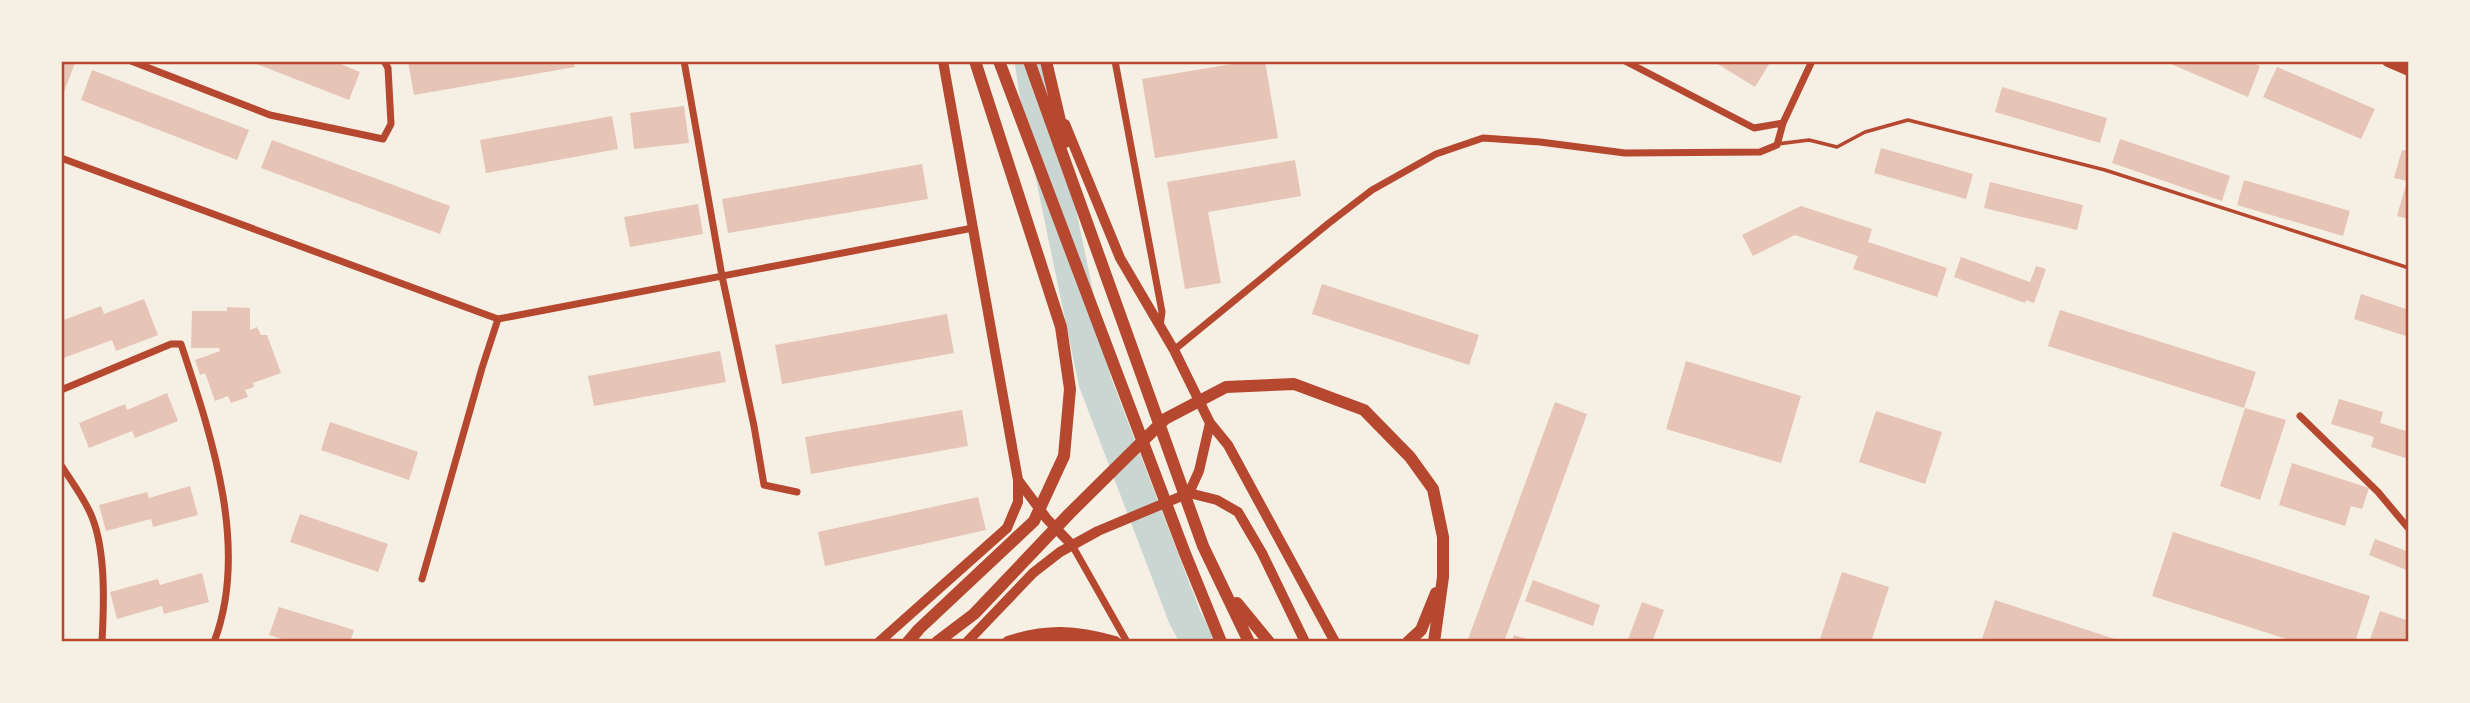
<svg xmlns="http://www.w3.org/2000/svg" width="2470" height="703" font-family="'Times New Roman',serif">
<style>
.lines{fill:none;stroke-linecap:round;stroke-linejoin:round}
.river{stroke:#c9d6d2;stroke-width:33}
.building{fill:#e6c5b7}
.service{stroke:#b5482f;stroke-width:3.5}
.minor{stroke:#b5482f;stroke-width:7}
.secondary{stroke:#b5482f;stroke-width:10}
.primary{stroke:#b5482f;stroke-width:12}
.trunk{stroke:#b5482f;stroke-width:12}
.neatline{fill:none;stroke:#b5482f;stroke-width:2.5}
</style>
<rect width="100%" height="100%" fill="#f6efe4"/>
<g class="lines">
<path class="river" d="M1031,61L1039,113L1095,382L1185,618L1198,642"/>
</g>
<path class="building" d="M61,61L75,63L64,92L61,91Z
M249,61H333L360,72L349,100Z
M413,61H574L575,67L414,95L408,62Z
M1250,61H1265L1278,138L1155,158L1142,79Z
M1713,61H1771L1755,87Z
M2164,61H2249L2260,66L2248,97Z
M2277,67L2375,109L2361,139L2263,97Z
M92,70L249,130L237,160L81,100Z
M2002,87L2107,118L2100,143L1995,112Z
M684,106L689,143L634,149L630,113Z
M612,116L618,149L486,173L480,140Z
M2120,139L2230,176L2222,201L2112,163Z
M272,140L450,206L440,234L261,168Z
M1881,148L1973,174L1966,199L1874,173Z
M2402,150L2409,151V219L2397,216L2407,181L2394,178Z
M1295,160L1301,196L1208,212L1221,283L1185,289L1167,182Z
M922,164L928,199L728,233L722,199Z
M2244,180L2350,211L2343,236L2237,205Z
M1990,182L2083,205L2077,230L1984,208Z
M698,204L703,234L630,247L624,217Z
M1801,206L1872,229L1868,242L1947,268L1937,297L1853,269L1858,256L1795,235L1753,256L1742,235Z
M1961,257L2030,282L2036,266L2046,269L2034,303L2026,300L2025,303L1954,277Z
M1322,284L1479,335L1469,365L1312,314Z
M2361,294L2409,310V337L2354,319Z
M144,299L158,335L116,351L112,340L61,359V321L101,306L104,314Z
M227,307L250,308V330L257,327L261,335H267L281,373L253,383L254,387L245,390L248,397L231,403L228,396L215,401L205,373L200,375L195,360L220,351L219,348H191L192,311H227Z
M2060,310L2256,372L2244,408L2048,346Z
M947,314L954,353L782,384L775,345Z
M720,351L726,382L594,406L588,376Z
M1686,361L1801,396L1781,463L1666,429Z
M167,393L178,421L135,438L132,431L89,448L79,423L125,404L127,410Z
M2339,399L2383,412L2380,423L2409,432V459L2371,447L2374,437L2331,424Z
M1555,402L1587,414L1504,642H1467Z
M2245,408L2286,420L2260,500L2220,486Z
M962,410L968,446L811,474L805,437Z
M1876,411L1942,432L1925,484L1859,462Z
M330,422L418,452L409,480L321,450Z
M2292,463L2369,488L2362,509L2351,506L2345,526L2279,505Z
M190,486L198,515L153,527L151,519L106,531L99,505L147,492L149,498Z
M978,497L986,530L825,566L818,532Z
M300,514L388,544L378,572L290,542Z
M2173,532L2370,596L2355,642H2296L2152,596Z
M2375,539L2409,552V571L2369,555Z
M1842,572L1889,587L1871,642H1819Z
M202,573L209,602L164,614L162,606L117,619L110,592L158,579L160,585Z
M1533,580L1600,605L1593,626L1525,601Z
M1995,600L2121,641V642H1981Z
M1642,602L1664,610L1652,642H1627Z
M279,607L354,630L350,642H291L269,635Z
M2380,611L2409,621V642H2369Z
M1514,635L1533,641V642H1511Z"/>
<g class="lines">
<path class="service" d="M1777,144L1809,140L1837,147L1865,132L1908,120L2105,170L2409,268"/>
<path class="minor" d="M131,61L270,115L383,139L391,124L388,68L384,61
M684,61L722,276L754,426L764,485L797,492
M1115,61L1162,312L1160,326
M1625,61L1754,128L1783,123
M61,158L498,319L973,228
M1174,350L1329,223L1372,190L1436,154L1483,138L1540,142L1625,153L1760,152L1777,145L1783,123L1812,61
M61,390L171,344H181C211,435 250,548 214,642
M2300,416L2378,492L2409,529
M61,465C71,481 85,499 92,517C106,552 104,604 102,642
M1072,545L1127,642
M422,579L482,368L498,319"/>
<path class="secondary" d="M1065,124L1120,258L1174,350L1210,423L1228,445L1335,642
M1018,480L1047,519L1072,545
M1189,493L1199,471L1210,423
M879,642L1007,528L1018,502V480L943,61
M967,642L1033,573L1060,552L1098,531L1189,493L1217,500L1238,512L1262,553L1305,642"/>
<path class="primary" d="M2388,61L2409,70"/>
<path class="trunk" d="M999,61L1184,551L1221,642
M1029,61L1203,546L1249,642
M1046,61L1065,142
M1237,603L1269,642
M908,642L919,629L1034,521L1064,456L1070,389L1061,327L975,61
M937,642L974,614L1069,514L1165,419L1226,387L1294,384L1364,410L1410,457L1433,489L1443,537V577L1434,642
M1008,642C1047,629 1076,631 1115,642
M1408,642L1421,630L1436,593"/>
</g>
<rect width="2470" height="703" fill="none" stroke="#f6efe4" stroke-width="126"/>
<rect x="63" y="63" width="2344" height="577" class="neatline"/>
</svg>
